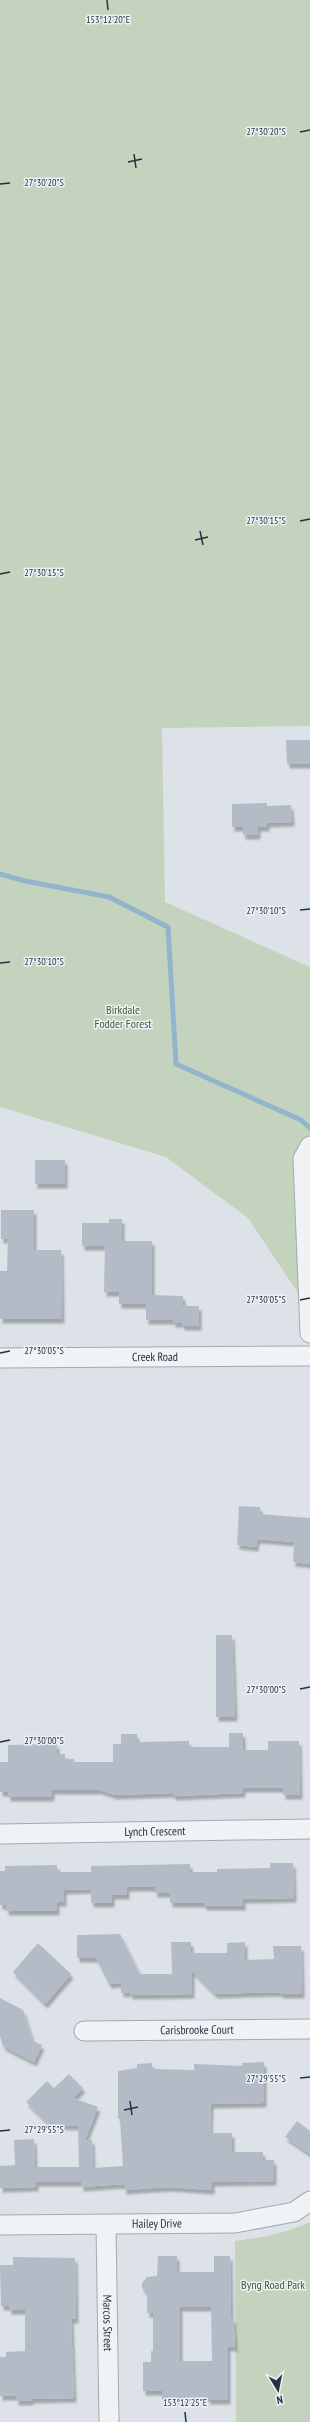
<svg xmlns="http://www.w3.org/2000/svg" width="310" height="2422" font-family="'PT Sans Narrow',sans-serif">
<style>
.green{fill:#c4d3bd}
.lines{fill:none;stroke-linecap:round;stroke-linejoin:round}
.stream{stroke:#93b4cd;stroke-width:5}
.building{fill:#b3bcc6;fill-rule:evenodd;filter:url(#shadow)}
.minor-casing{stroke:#a2a9b2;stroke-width:21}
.minor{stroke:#f0f3f6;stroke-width:19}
.ticks{fill:none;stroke:#253140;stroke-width:1.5}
.labels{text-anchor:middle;stroke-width:3;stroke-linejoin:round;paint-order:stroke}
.park-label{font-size:12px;fill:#3d5e31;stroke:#ecf1f6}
.street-label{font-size:12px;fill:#253140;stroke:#ecf1f6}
.ticks-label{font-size:10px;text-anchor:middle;fill:#253140;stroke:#ecf1f6;stroke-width:3;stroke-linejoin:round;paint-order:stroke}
</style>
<defs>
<filter id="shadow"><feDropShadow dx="2.5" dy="4.5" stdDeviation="1" flood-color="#0004"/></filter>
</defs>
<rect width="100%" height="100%" fill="#dde2e8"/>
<path class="green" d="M0,0H310V726L162,728L165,902L310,967V1336H301L298,1293L248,1218L166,1157L0,1107Z
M310,2222V2422H236L235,2241C262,2238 285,2233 310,2222Z"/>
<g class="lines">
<path class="stream" d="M0,874L25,881L109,897L168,927L176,1064L301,1120L310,1128"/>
</g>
<path class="building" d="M286,740H310V764H287Z
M267,803V806L291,805L292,822L267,823V827H258V835H243V827H232V804Z
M35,1160H65V1184H35Z
M1,1210H34V1250H61L62,1319H0V1271H7L8,1239H1Z
M109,1219H122V1241H152V1295L183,1296V1306H199V1326H182V1323H173V1320H146V1304H119V1292H104L105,1246H82V1223H109Z
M239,1506L260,1507V1514L310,1518V1564L293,1562L294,1542L257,1539L256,1547L237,1545Z
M216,1635H232L235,1717H216Z
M229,1733H243V1750H268V1741H299L300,1795H283V1788H243V1793L173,1796V1793L115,1795L99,1790H52V1797H8V1792H0V1762H8V1745L57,1744V1754H65V1759H74V1762H113V1744H121V1734H137V1742L189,1741V1747H229Z
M270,1863H293L294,1898L243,1899V1906H204V1903H170V1893H155V1887H127V1895H112V1903H91V1889L64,1890V1902H57V1911H6V1905H0V1871H5V1866L57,1865V1872H91V1866L190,1864V1872H217V1869L270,1868Z
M120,1934L140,1974H172L171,1942H191V1953H227V1943L245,1942V1960L274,1959L273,1946H301L302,1994H283L277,1992L215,1994L192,1971V1994L130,1995V1992L121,1993V1983L109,1984L96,1958H77V1935Z
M38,1943L71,1974L45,2004L13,1972Z
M0,1998L23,2010L33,2041L42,2045L34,2062L3,2046L0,2036Z
M264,2062V2103L211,2104L210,2133H232V2152H263V2160H274V2181L212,2182V2190L168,2187L124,2190V2184L81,2187V2182H36V2187L0,2188V2166L15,2165L14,2140L34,2139L35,2167H79L78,2126L50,2125L26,2102L47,2081L54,2088L69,2074L83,2088L73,2098L98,2107L85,2140H92L93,2168L123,2166L120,2119H118V2071L137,2068V2064L152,2063V2069L194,2070V2064L242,2066V2063Z
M297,2121L310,2131V2154L285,2137Z
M158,2256H177V2272H214V2256H230L231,2318H233L235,2347H228V2400H208V2397L162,2400V2391H143V2362H151V2351H153V2313H147V2293L142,2288V2283L147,2277L157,2276ZM180,2307H211L212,2361H180Z
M13,2257L75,2258L76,2319H71L74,2398L31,2399V2401H16V2396H0V2357H6V2352L25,2351V2310H9V2306H1L0,2265H13Z"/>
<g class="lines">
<defs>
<g id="minor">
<path d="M310,1146L303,1159L310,1333"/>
<path id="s1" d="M0,1358L310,1356"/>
<path id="s2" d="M0,1834L310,1829"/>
<path id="s3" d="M84,2031L310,2029"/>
<path id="s4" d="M0,2225L235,2223L294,2212L310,2201"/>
<path id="s5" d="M106,2225L109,2422"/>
</g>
</defs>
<use href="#minor" class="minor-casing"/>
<use href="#minor" class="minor"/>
</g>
<path class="ticks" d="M107,0L108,10M300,132L310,130M134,154L136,168M128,162L142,159M0,184L10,183M300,521L310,519M200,531L203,545M195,540L208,537M0,574L10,572M300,910L310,909M0,963L10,962M300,1300L310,1298M0,1353L10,1351M300,1689L310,1687M0,1742L10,1740M300,2078L310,2077M130,2101L132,2115M124,2110L138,2107M0,2131L10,2130M185,2412L186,2422"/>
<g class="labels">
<g class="park-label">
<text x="123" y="1014">Birkdale<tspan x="123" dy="14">Fodder Forest</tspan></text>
<text x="273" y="2289">Byng Road Park</text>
</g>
<g class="street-label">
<text dy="4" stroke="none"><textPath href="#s1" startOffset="155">Creek Road</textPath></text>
<text dy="4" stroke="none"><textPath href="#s2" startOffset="155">Lynch Crescent</textPath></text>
<text dy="4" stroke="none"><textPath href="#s3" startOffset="113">Carisbrooke Court</textPath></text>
<text dy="4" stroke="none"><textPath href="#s4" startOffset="157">Hailey Drive</textPath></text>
<text dy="4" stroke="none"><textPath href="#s5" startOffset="98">Marcos Street</textPath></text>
</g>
</g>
<g class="ticks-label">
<text x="108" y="23">153°12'20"E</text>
<text x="266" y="135">27°30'20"S</text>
<text x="44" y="186">27°30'20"S</text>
<text x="266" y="524">27°30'15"S</text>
<text x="44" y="576">27°30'15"S</text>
<text x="266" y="914">27°30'10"S</text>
<text x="44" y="965">27°30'10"S</text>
<text x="266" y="1303">27°30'05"S</text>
<text x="44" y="1354">27°30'05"S</text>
<text x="266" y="1693">27°30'00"S</text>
<text x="44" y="1744">27°30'00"S</text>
<text x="266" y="2082">27°29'55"S</text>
<text x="44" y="2133">27°29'55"S</text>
<text x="185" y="2406">153°12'25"E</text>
</g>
<g transform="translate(278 2390) rotate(170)" stroke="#ecf1f6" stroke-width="3" paint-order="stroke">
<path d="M0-3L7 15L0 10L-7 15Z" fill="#253140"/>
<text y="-6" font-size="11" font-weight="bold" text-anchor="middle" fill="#253140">N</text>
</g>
</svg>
